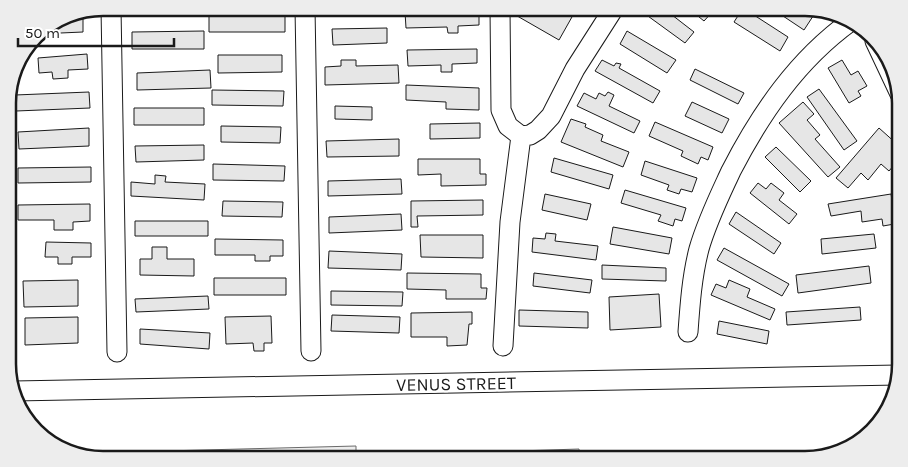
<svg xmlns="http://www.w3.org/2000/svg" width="908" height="467" font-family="Karla,sans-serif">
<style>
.parking{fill:#ededed;stroke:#6a6a6a}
.building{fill:#e6e6e6;stroke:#1a1a1a}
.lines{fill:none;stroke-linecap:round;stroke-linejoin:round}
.minor-casing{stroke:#1a1a1a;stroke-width:21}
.minor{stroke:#fff;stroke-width:19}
.labels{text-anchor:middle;stroke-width:4;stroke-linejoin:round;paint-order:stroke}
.street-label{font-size:18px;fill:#1a1a1a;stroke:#fff}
.rim{fill:none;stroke:#1a1a1a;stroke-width:2.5}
</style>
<rect width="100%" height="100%" fill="#fff"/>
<path class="parking" d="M356,446V459H165V451Z
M579,449L580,459H519L518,451Z"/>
<path class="building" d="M131,8H203V12L131,13Z
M516,8H577L559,40L512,13Z
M643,8H663L694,32L685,43L641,11Z
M688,8H712L714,10L704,21Z
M743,8L788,37L780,51L734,22Z
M771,8H805L817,10L804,30Z
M479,10V25L458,26V33H448L447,27L406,28L405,12Z
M285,14V32H209V15Z
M76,18H83V32L38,34L40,31Z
M387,28V43L333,45L332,29Z
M204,31V49H132V32Z
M627,31L676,60L667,73L620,44Z
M477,49V63L452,64V72H441V65L408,66L407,50Z
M87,54L88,69L68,70V78L53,79L52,72L39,73L38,58Z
M218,55H282V72L218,73Z
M341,60H356V66L398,65L399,83L325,85V67L341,66Z
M602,60L614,66L616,63L621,64L619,68L660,91L653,103L595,71Z
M842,60L851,75L858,71L867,86L858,91L861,96L849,103L828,68Z
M695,69L744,93L738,104L690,80Z
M210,70L211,88L137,90V73Z
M406,85L479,88V110L446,109V102L406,100Z
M819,89L857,141L844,150L807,97Z
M212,90L284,91L283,106L212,105Z
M89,92L90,108L16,111L15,95Z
M608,92L614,95L609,106L640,121L634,133L577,106L584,93L596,99L599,93L605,96Z
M692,102L729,119L722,133L685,116Z
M803,102L814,114L807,120L820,135L815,139L840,167L828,177L779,123Z
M335,106L372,107V120L335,119Z
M134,108H204V125H134Z
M571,119L586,124L585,127L603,135L601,141L629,152L623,167L561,142Z
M655,122L713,147L708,160L701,157L698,164L681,156L683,151L649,136Z
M480,123V138L430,139V124Z
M221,126L281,127L280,143L221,142Z
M89,128V146L19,149L18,132Z
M879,128L898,145L894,149L900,154V158L889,171L881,164L868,180L861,173L848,188L836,178Z
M399,139V156L327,157L326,141Z
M204,145V160L136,162L135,146Z
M776,147L811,181L800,192L765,157Z
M554,158L613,175L609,189L551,172Z
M418,159H480V174H486V185L441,186V174L418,175Z
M645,161L697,178L692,192L681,189L679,194L667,190L669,185L641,175Z
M213,164L285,166L284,181L213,180Z
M91,167V182L18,183V168Z
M155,175L166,176L165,182L205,184L204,200L131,196V182L155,184Z
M401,179L402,194L328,196V181Z
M758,183L766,189L771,183L784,193L779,200L797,214L789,224L750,193Z
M625,190L686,208L682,221L675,219L673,226L658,221L661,215L621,203Z
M545,194L591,204L587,220L542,210Z
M891,194L893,206L900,204V223L883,226L882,219L862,222L861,211L831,216L828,204Z
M483,200V215L417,216L418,227H411V201Z
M223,201L283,202L282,217L222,216Z
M90,204V221L73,222V230H54V220H18V205Z
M736,212L781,243L774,254L729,224Z
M401,214L402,230L329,233V217Z
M135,221H208V236H135Z
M613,227L672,238L669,254L610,244Z
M546,233L556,234L555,241L598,246L596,260L532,252L533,238L545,239Z
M874,234L876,248L822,254L821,239Z
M420,235H483V258L421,257Z
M215,239L283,240V256H270V261H255V255H215Z
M46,242L91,243V257H72V264H58V257H45Z
M152,247H167V259H194V276L140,275V259H152Z
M724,248L789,284L782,296L717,260Z
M329,251L402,254L401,270L328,268Z
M602,265L666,268V281L602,279Z
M869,266L871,283L798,293L796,275Z
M407,273L481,274V288H487L486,299H446V290L407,289Z
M534,273L592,280L590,293L533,286Z
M214,278H286V295H214Z
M78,280V306L24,307L23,281Z
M729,280L750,289L747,297L775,309L770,320L711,295L716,284L726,288Z
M331,291L403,292L402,306L331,305Z
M659,294L661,327L610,330L609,297Z
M208,296L209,309L136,312L135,299Z
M860,307L861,320L787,325L786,312Z
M519,310L588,312V328L519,326Z
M472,312V324H469L467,345L447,346V337H411V313Z
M332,315L400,317L399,333L331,331Z
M271,316L272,343H264V351H254L253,343L226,344L225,317Z
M78,317V343L25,345V318Z
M719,321L769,331L767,344L717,334Z
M140,329L210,333L209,349L140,344Z"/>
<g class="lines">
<defs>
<path id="minor" d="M111,8L117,352
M305,8L311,351
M500,8L501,110L508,126L521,136L510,222L503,346
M875,41L900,94
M521,136L530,135L538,130L551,116L575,69L614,8
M688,332C690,304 692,276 699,249C707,221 719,197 731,171C761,113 797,60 851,21
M14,391L898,375"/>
</defs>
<use href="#minor" class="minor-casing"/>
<use href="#minor" class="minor"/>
</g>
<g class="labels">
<g class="street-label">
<text transform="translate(456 384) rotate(-1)" y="6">VENUS STREET</text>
</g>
</g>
<path d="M0 0H908V467H0ZM103 16H805A87 87 0 0 1 892 103V364A87 87 0 0 1 805 451H103A87 87 0 0 1 16 364V103A87 87 0 0 1 103 16Z" fill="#ededed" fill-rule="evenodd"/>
<path class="rim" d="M103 16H805A87 87 0 0 1 892 103V364A87 87 0 0 1 805 451H103A87 87 0 0 1 16 364V103A87 87 0 0 1 103 16Z"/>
<path d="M18 38v8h156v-8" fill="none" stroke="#1a1a1a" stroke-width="2.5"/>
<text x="25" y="38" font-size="15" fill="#1a1a1a" stroke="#ffffff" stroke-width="4" paint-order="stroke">50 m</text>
</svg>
